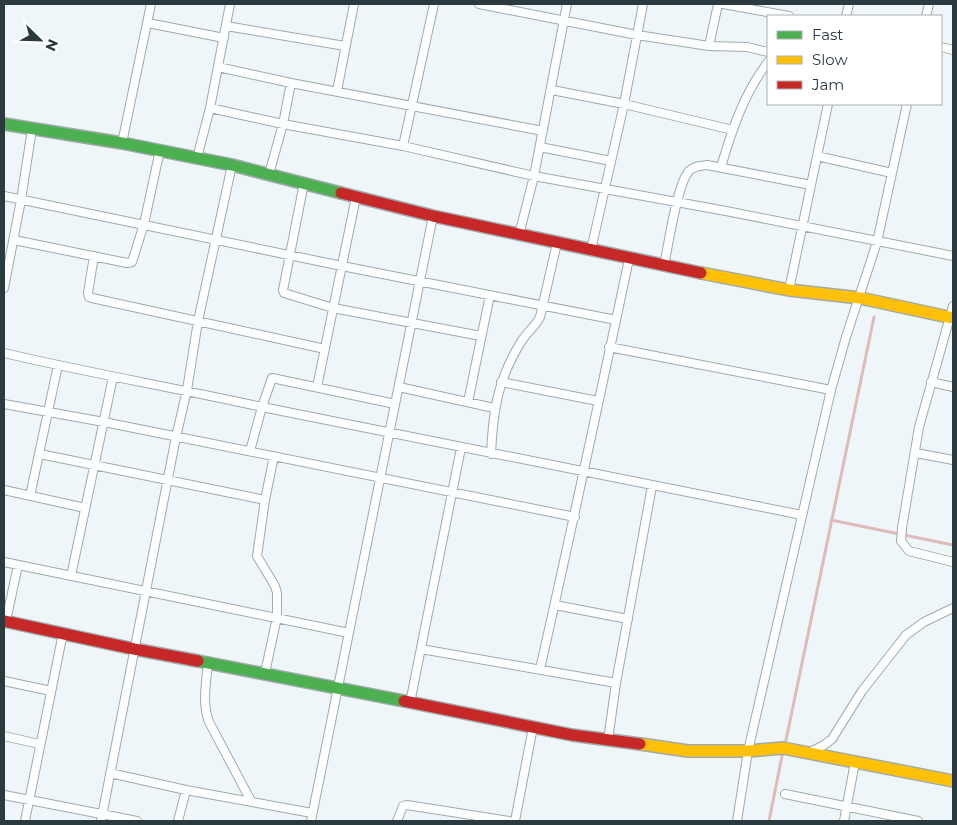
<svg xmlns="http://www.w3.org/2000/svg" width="957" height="825" font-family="Montserrat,sans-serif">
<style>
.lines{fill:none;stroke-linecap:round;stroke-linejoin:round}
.stream{stroke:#dfbbba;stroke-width:3}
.street-casing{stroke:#a0aaad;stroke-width:10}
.fast-casing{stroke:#a0aaad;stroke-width:14}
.slow-casing{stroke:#a0aaad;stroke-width:14}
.jam-casing{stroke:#a0aaad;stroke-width:14}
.street{stroke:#fcfefe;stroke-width:8}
.fast{stroke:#4caf50;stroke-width:11}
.slow{stroke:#ffc107;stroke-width:11}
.jam{stroke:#c62828;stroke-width:11}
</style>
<rect width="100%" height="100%" fill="#eef6f9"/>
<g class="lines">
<path class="stream" d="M831,520L953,545
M785,745L874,317
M769,821L783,751"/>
<defs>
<path id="street" d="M479,4L637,35L709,46L747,47L768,52
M723,4L789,16
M846,16L849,4
M926,16L929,4
M148,23L224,38
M226,26L345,46
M709,46L718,4
M941,47L953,50
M218,67L291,83L543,131
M552,90L624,104L733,130
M337,91L354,4
M210,108L283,124L403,146L534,176L726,211L953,256
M122,143L151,4
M403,146L434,4
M540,147L611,161
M817,156L892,173
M197,158L210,108L230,4
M721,167C732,130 744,93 768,62
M269,174L283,124L291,83
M304,183L283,290L284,293L333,308L481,336
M4,196L342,266L616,320
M519,235L534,176L567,4
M14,240L127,263L132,262L144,224L160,150
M591,250L624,104L643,4
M94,256L88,293L89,297L92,298L325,349
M664,266C668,247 677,184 689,171C694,166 700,166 707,165L811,185
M4,288L21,200L32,129
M789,290L828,104
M953,306L919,427L902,528L901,541L909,551L953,562
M609,347L831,390
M4,353C89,373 176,388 262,407L802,515
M501,382L598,401
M931,382L953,387
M317,387L356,197
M399,387L494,408
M468,402L490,295
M4,404L104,422L575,517
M250,451L262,407L272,378L395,404
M916,453L953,460
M40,454L265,500
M491,454C493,410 498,379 521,342C527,332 535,327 540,317L557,243
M4,490L85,508
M30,496L58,365
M4,562L349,633
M71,576L113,377
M555,605L628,619
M6,621L18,565
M421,649L616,683
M208,663C206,684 202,703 209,722L251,801
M540,669C571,533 600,396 629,259
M265,673L277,617V593L275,586L257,556L265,500L274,456
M4,681L51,691
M410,703L461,448
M4,736L39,744
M608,740L616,683L652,486
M808,753L824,745L832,739L862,691L906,635L924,622L953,608
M110,773L186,790L312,813
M785,794L918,821
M4,795L137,821
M25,821L63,633
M101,821L176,437L187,390L198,321L232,165
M178,821L186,790
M311,821L433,216
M397,821L403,806L407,805L509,821
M515,821L533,727
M737,821L748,751L831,390L846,337L877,242L907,104
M844,821L855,762"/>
<path id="fast" d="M4,124L122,143L232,165L341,193
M198,661L404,701"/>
<path id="slow" d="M701,273L789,290L860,298L953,318
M640,744L688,751H748L783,748L953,781"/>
<path id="jam" d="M341,193L433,216L701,273
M4,621L134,649L198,661
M404,701L572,735L640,744"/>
</defs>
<use href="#street" class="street-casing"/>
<use href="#fast" class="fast-casing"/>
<use href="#slow" class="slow-casing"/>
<use href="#jam" class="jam-casing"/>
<use href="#street" class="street"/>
<use href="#fast" class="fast"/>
<use href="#slow" class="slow"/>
<use href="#jam" class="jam"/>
</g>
<rect width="957" height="825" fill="none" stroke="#2b3a3e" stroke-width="10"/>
<rect x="767" y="15" width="175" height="90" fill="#ffffff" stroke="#aab0b2"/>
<rect x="777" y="31" width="25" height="8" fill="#4caf50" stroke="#aab0b2"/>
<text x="812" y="40" font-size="15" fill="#2b3a3e">Fast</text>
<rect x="777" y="56" width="25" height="8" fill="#ffc107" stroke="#aab0b2"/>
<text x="812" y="65" font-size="15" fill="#2b3a3e">Slow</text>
<rect x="777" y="81" width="25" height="8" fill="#c62828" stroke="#aab0b2"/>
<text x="812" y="90" font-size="15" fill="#2b3a3e">Jam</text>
<g transform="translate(40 40) rotate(113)" stroke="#ffffff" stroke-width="4" paint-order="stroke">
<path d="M0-4L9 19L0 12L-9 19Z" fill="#2b3a3e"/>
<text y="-8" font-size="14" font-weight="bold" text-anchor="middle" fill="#2b3a3e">N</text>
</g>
</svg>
